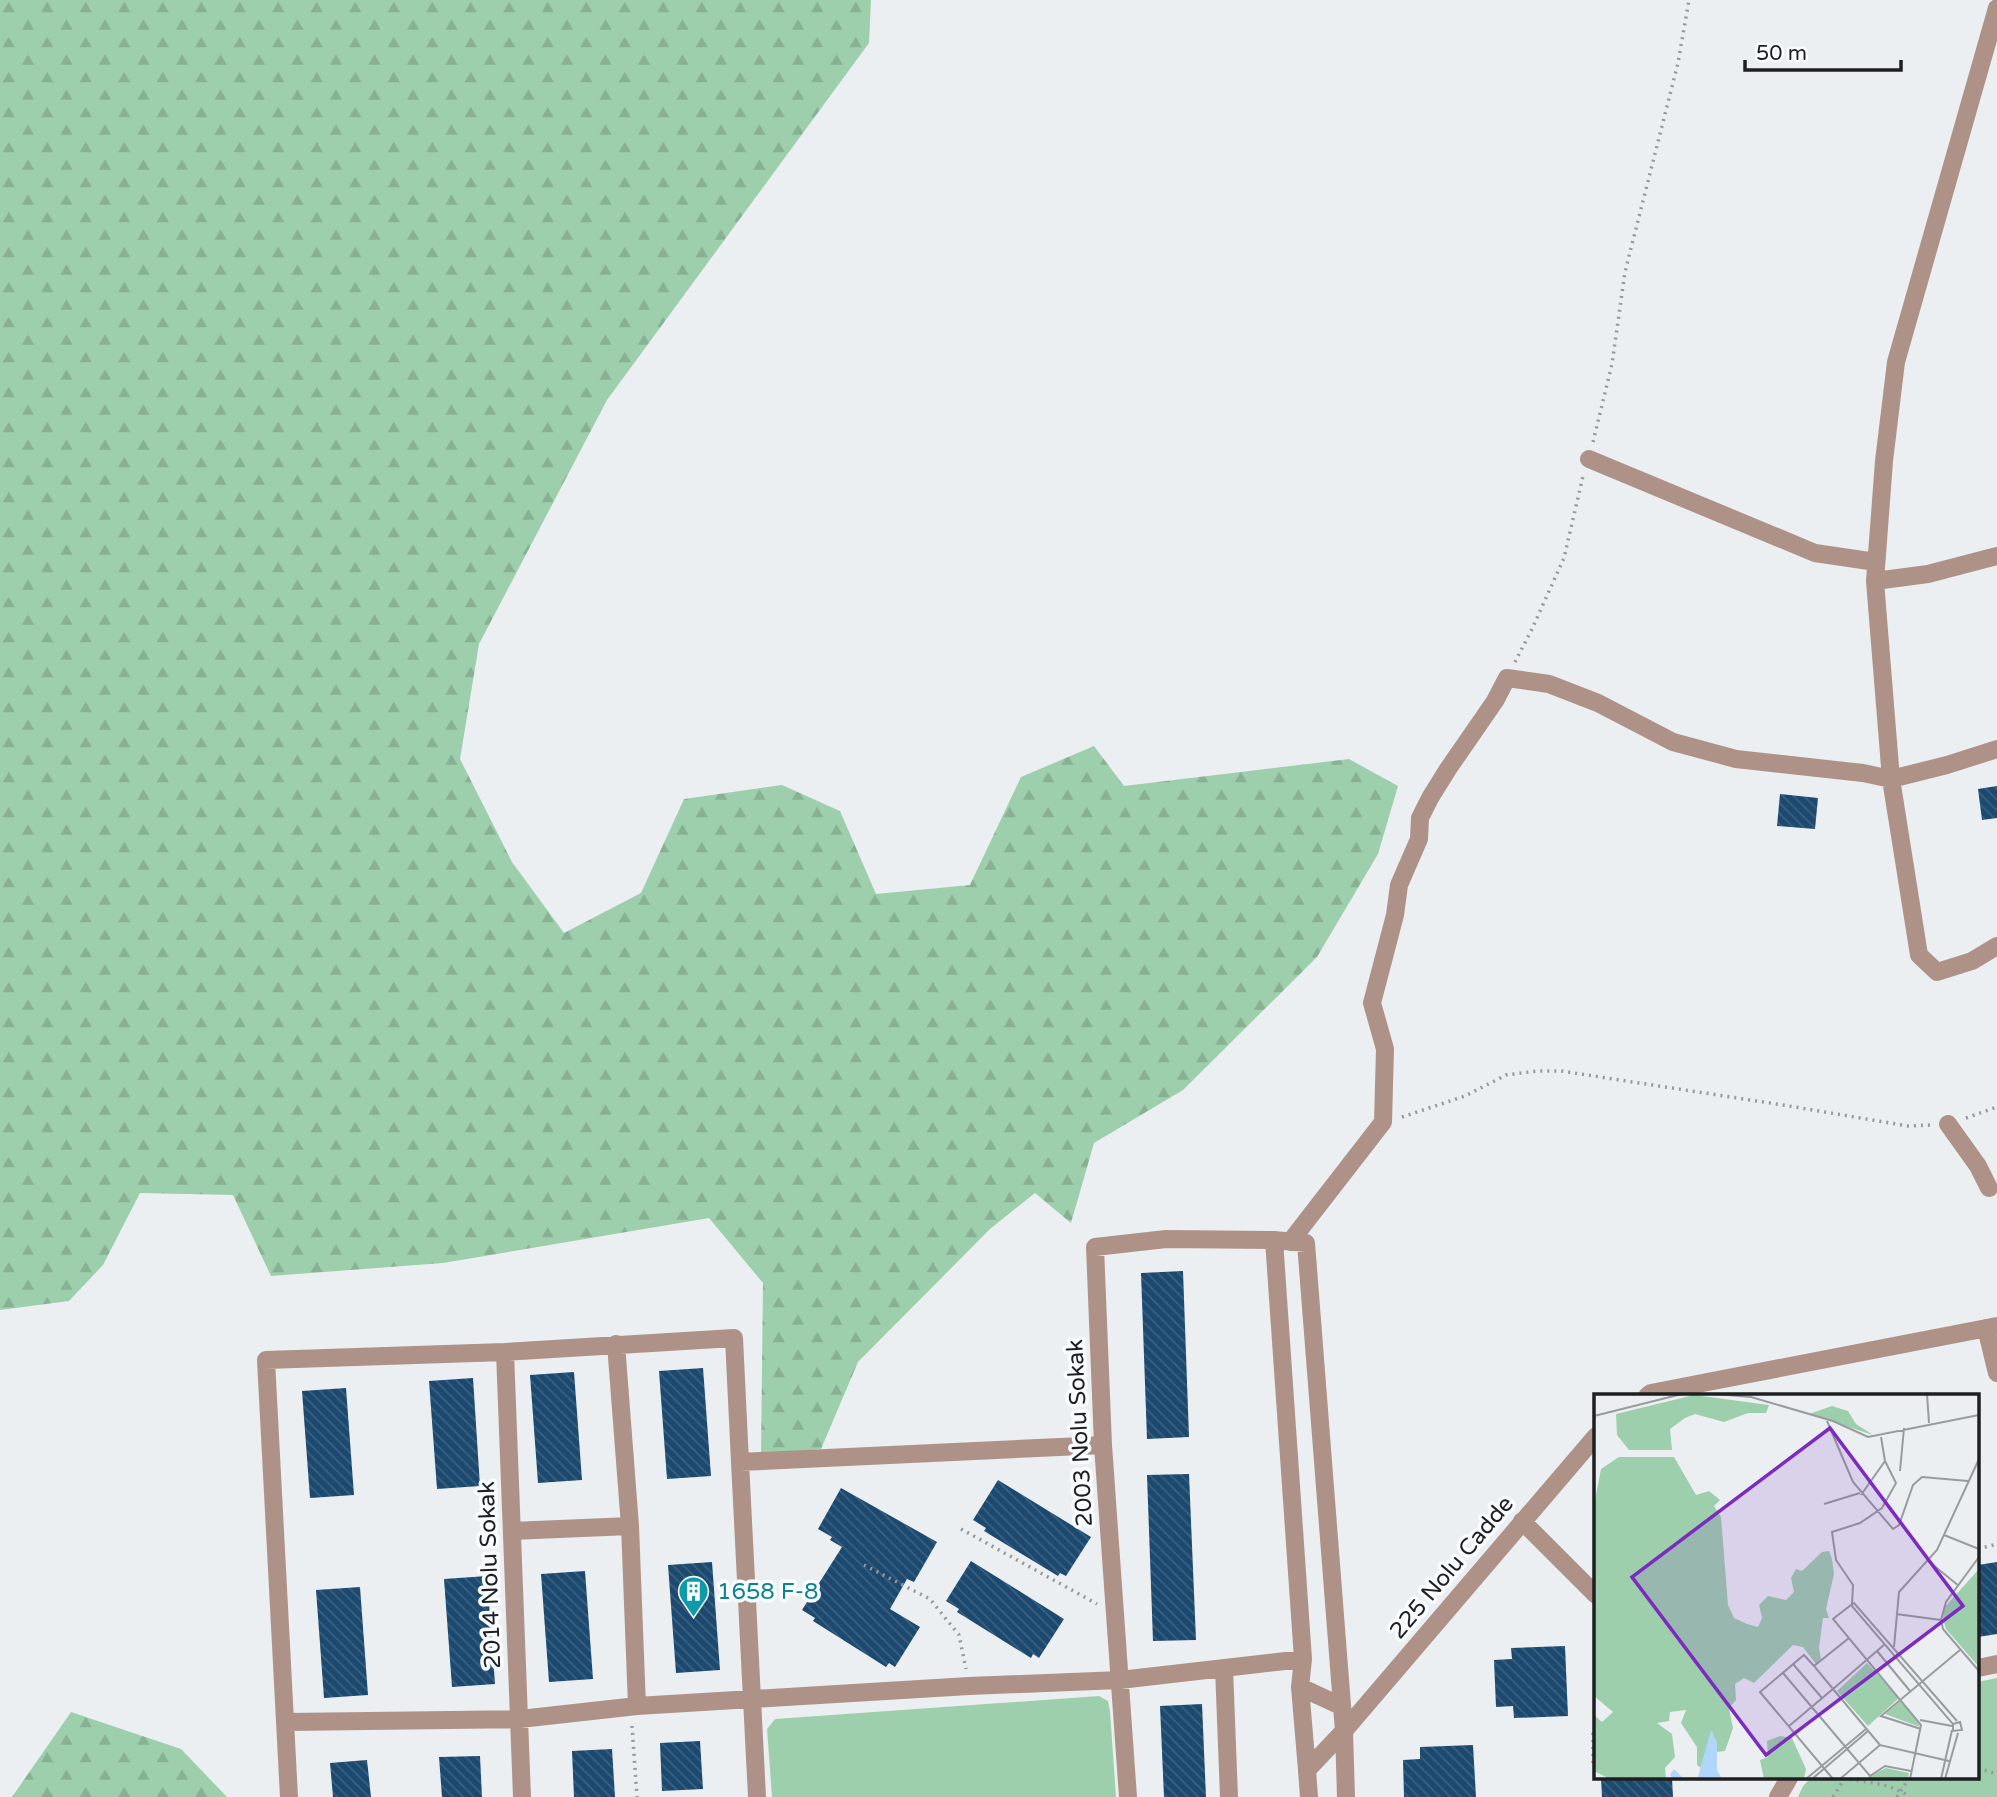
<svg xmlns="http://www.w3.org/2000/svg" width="1997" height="1797" font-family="'Varela Round',sans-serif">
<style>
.green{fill:#9ecfac}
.forest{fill:url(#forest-firs)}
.building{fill:url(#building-back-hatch)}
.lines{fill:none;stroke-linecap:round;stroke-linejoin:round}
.path{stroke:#96999b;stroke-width:3.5;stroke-dasharray:2 5;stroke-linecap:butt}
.minor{stroke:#ae9288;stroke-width:18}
.tertiary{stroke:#ae9288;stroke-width:18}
.labels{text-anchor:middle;stroke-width:7;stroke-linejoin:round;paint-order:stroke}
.street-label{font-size:23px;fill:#1e1f20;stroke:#f9fcff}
.culture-label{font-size:23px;fill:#0d838f;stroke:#f9fcff;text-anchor:start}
.inset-road{fill:none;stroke:#999c9e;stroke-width:2}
.view{fill:#7b2cbf;fill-opacity:0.15;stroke:#7b2cbf;stroke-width:3.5}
.inset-edge{fill:none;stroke:#1e1f20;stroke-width:3.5}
</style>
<defs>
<pattern id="forest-firs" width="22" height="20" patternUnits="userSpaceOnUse" patternTransform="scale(1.75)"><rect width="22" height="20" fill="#9ecfac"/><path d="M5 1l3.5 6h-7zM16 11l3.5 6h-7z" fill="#88b194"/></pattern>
<pattern id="building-back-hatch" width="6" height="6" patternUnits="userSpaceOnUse" patternTransform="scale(1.75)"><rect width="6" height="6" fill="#1c496f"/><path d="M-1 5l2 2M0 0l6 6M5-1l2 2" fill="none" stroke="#3c607e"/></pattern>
</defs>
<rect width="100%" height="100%" fill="#ebeff2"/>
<path class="green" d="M1997,1678V1797H1798L1803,1786L1811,1778H1978V1682Z
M1099,1696L1108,1701L1110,1711L1116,1797H772L767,1729L775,1719Z"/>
<path class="forest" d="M0,0H871L869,43L607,400L479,644L460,759L512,862L564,933L641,893L684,799L782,785L840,811L876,894L970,885L1021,777L1094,746L1124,786L1349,759L1398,786L1378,854L1317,957L1183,1090L1094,1143L1071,1223L1035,1193L990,1229L858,1362L821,1449L761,1454L763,1283L709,1218L443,1263L271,1276L233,1195L140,1193L103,1265L69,1301L0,1310Z
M71,1712L181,1749L227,1797H12Z"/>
<path class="building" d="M1997,786V818L1982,820L1978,789Z
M1780,794L1818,798L1815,829L1777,826Z
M1183,1271L1189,1437L1147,1439L1141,1273Z
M703,1368L711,1476L667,1479L659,1371Z
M574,1372L582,1480L538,1483L530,1375Z
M473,1378L480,1486L437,1489L429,1381Z
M346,1388L354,1495L310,1498L302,1391Z
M1189,1474L1196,1640L1153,1641L1147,1475Z
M998,1480L1091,1537L1066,1576L1060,1573L1058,1576L984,1531L986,1528L973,1520Z
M841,1488L937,1542L914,1582L907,1579L890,1609L920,1627L895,1667L889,1663L886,1667L813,1621L815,1618L802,1610L842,1547L830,1540L832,1537L818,1529Z
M971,1561L1064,1619L1039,1658L1033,1654L1031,1658L957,1612L959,1609L946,1601Z
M712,1562L720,1670L676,1673L668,1565Z
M1997,1562V1634L1978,1637V1565Z
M585,1571L593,1679L549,1682L541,1574Z
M487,1576L495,1684L452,1687L444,1579Z
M360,1587L368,1695L324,1698L316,1590Z
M1565,1646L1568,1716L1514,1718L1513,1706L1496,1707L1494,1660L1512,1659L1511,1648Z
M1202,1704L1206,1797H1164L1160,1706Z
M700,1741L703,1789L662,1791L660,1743Z
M1473,1745L1476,1797H1404L1403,1760L1420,1759V1747Z
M612,1749L615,1797H574L572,1751Z
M480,1756L482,1797H442L439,1757Z
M367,1760L371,1797H333L330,1763Z
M1601,1778H1672L1673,1797H1602Z"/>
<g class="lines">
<path class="path" d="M1593,442L1612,364L1625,272L1678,63L1689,0
M1515,662L1532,629L1564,558L1583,476
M1402,1117L1465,1096L1506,1075L1537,1071H1561L1783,1105L1908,1126L1931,1125
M1966,1118L1997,1107
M961,1529L1097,1604
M1978,1549L1997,1544
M864,1565L930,1599L959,1635L966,1669
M632,1726L637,1797
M1593,1763V1734L1596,1729
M1978,1768L1997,1774
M1843,1778C1867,1783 1888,1782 1910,1797
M1833,1797L1844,1779
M1897,1797L1909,1778"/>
<path class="minor" d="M1997,8L1896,362L1884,461L1875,581L1891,779L1919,955L1937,972L1972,961L1997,946
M1589,459L1815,553L1876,562
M1875,581L1928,574L1997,556
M1948,1124L1978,1166L1989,1188
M1290,1242L1383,1122L1385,1049L1372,1003L1395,915L1399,885L1419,839L1420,818L1430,798L1448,769L1495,701L1507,678L1549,684L1598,703L1673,742L1736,759L1863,773L1891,779L1947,765L1997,749
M1986,1328L1997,1373
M616,1344L630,1526L637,1706
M505,1352L522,1797
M1647,1396L1651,1393L1997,1326
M1103,1445L740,1462L752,1699L969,1686L1120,1680L1303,1659
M1522,1521L1596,1595
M512,1531L630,1526
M1224,1668L1229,1797
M1978,1668L1997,1664
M1300,1687L1341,1706
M287,1722L520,1719L637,1706L752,1699L757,1797
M1307,1770L1300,1687L1303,1659L1274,1240L1306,1243L1344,1731
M1307,1770L1344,1731L1596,1436
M289,1797L266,1360L505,1352L734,1338L740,1462
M1128,1797L1103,1445L1095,1247L1166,1239L1274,1240
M1778,1797L1789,1778"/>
<path class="tertiary" d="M1344,1731L1346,1797
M1307,1770L1309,1797"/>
</g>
<defs>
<symbol id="building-pin" viewBox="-11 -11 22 30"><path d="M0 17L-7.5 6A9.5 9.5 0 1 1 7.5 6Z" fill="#0f9aa8" stroke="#f9fcff"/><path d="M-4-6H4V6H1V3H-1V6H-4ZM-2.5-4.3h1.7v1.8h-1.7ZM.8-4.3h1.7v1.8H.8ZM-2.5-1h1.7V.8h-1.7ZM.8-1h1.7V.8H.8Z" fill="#fff"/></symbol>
</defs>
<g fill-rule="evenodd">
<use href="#building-pin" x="676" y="1574" width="35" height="47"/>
</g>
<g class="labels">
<g class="street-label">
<text transform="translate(1079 1433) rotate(-93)" y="8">2003 Nolu Sokak</text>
<text transform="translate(1451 1567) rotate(-50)" y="8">225 Nolu Cadde</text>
<text transform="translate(489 1575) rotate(-92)" y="8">2014 Nolu Sokak</text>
</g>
<g class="culture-label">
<text x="717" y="1599">1658 F-8</text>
</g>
</g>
<g transform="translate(1594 1394)">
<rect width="385" height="385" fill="#ebeff2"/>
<path d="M385,175V273L352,235L349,225L350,214ZM273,269L305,304L274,332L243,297ZM306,307L322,325L326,333L291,320ZM292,374L315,379L314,385H275L274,383Z" fill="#9ecfac"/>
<path d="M100,1L175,11L172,19H154L130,28L101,20L91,24L76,35L78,56H35L23,41L22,20ZM238,12L254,17L262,30L279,41L215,20ZM25,63H80L102,101L115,97L126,106L120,112L127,123L134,211L140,224L153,230L164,233L168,224L165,211L174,202L192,206L200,198L197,184L202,175L208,177L228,158L235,157L238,165L240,180L232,215L235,224H229L225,254L227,265L222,270L209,253L199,251L160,289L150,284L141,290L142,306L135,314L139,334L131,357L123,358L118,337L109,375L103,371V353L87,329L92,316L76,318L75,327L63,329L78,340L81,363L71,374L72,385H16L0,377V321L8,328L19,318L0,302L1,106L7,75ZM186,342L198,344L212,375L210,385H170L166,366L174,363L173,347Z" fill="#9ecfac"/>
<path d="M117,336L123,348V376L128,385H79L76,381L80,375L89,384L104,383Z" fill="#b1d6fb"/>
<path class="inset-road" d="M121,0L157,3L239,27L274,43L385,21M333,0L335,29M0,22L88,0M233,27L259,88L299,135L305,131L319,91L328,83L374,87M306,77L310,34M267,101L291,67L287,43M230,110L266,99M350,141L385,155M385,163L352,208L347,226L349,235L385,277M333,166L365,192M258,210L259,191L242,166L238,138L266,129L288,114L302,89L291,67M257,211L239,225L327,331L316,385M302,220L347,226M255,244L220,272L239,295L291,250M300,253L305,198L343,156L385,65M283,257L316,297M199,270L228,304M220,272L210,261L166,298L239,385M189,279L276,382L291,372L317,377M326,326L358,332M359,330L366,328L368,336L359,337V330L257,211L260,209L363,327M195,332L239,295L286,351M327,335L287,322L366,256M212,385L272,335M218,385L274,337M246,385L286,351L355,367M347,385L358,336M351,385L364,339"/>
<path class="view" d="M236,34L369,212L172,361L38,183Z"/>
<rect width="385" height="385" class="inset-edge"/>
</g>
<path d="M1745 60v10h156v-10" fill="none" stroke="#1e1f20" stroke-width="3.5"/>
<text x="1756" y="60" font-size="21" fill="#1e1f20" stroke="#f9fcff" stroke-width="5" paint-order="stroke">50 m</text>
</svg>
